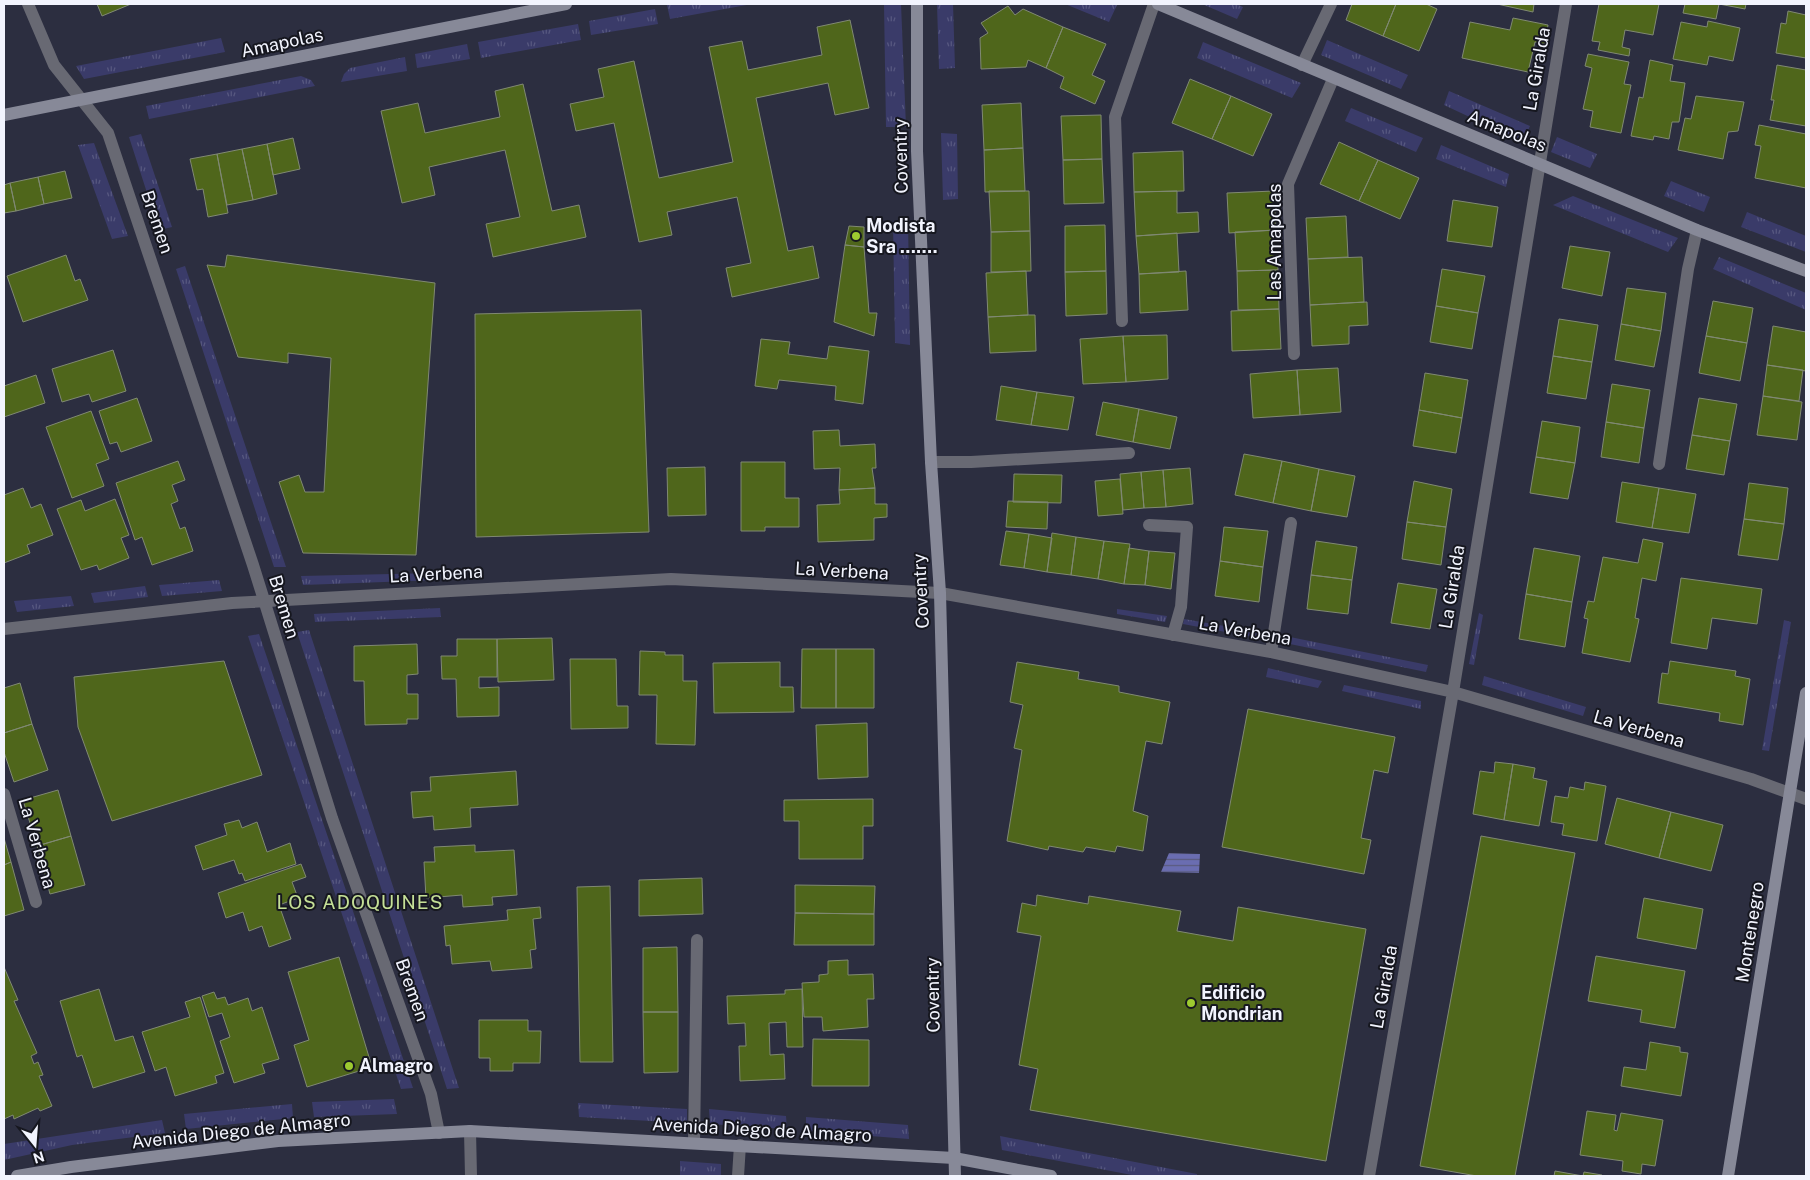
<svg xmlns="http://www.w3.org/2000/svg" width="1810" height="1180" font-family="'Public Sans',sans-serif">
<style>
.grass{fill:url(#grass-tufts)}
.water{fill:url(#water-rules)}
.building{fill:#4f661b;stroke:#808973}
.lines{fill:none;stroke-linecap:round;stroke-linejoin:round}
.street{stroke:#686973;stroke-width:12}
.secondary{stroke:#878998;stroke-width:12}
.poi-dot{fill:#9dca30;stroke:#16171f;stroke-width:2}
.labels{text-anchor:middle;stroke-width:4;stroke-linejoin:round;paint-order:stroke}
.street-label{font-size:18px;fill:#f2f4fe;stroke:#16171f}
.poi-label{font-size:18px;font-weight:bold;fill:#f2f4fe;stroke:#16171f;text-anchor:start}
.neighbourhood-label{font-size:19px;letter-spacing:1px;fill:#c5e097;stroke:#16171f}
</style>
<defs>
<pattern id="grass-tufts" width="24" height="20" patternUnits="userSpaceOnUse" patternTransform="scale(1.25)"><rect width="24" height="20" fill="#3a3b69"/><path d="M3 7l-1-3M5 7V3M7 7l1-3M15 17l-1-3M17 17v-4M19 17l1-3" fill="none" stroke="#575880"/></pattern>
<pattern id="water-rules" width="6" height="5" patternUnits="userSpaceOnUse" patternTransform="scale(1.25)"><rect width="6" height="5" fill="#6a6db1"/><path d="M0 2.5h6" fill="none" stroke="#5a5b7e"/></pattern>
</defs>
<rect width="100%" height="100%" fill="#2c2e40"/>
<path class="grass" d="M675,4H752L670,19L667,5Z
M884,4H901L906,127H886Z
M937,4H953L955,68L939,69Z
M1065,4H1114L1117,5L1109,22Z
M1202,4H1236L1243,7L1237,19Z
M655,9L658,24L591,35L589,21Z
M578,24L581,40L481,58L478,42Z
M221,38L225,52L84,79L76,66Z
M1327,40L1408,75L1401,89L1321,55Z
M1203,42L1301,83L1292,98L1197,58Z
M467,44L470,59L417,68L415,54Z
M405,57L407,71L341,82L344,74L350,68Z
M301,76L311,80L315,86L149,119L146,106Z
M1449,91L1530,126L1523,142L1444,105Z
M1351,108L1423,138L1416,152L1345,121Z
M941,133L957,134L958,199L943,200Z
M141,134L172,227L159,230L129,137Z
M1557,137L1597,154L1590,168L1551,152Z
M94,143L128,236L112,239L78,145Z
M1441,145L1509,174L1506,187L1436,159Z
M1671,181L1710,197L1704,212L1664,196Z
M1573,196L1678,238L1668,252L1553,205Z
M1747,212L1806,236V252L1741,227Z
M893,221H908L910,345L895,343Z
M1719,257L1806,293V310L1713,269Z
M185,266L286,567H274L176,269Z
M438,573V580L303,585L301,576Z
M219,580L222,591L162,596L159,585Z
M145,586L148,597L94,603L91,593Z
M71,596L74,606L17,612L14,601Z
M440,608L441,617L315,622L314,614Z
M1117,609L1167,616L1165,622L1117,614Z
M1479,613L1483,615L1474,665L1469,664Z
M1184,619L1259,632L1258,638L1183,624Z
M1784,620L1791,622L1769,751L1762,750Z
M309,630L459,1088L447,1089L297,632Z
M259,634L413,1088L401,1089L248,636Z
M1290,637L1428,665L1426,672L1290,644Z
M1268,668L1322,681L1318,688L1266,677Z
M1484,676L1586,707L1583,716L1482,685Z
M1344,685L1421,701V709L1342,691Z
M394,1099L397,1114L314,1117L312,1102Z
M578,1103L687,1109V1123L579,1117Z
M292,1104L293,1118L186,1129L184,1114Z
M709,1109L786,1116L787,1129L710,1124Z
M806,1117L908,1125L909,1139L806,1131Z
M162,1120L165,1133L72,1145L4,1160V1144Z
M1000,1136L1197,1174V1176H1137L1002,1150Z
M680,1161L721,1164V1176H680Z"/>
<path class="water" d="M1169,853L1200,854L1199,873L1161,872Z"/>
<path class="building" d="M97,4H131L102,16Z
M1352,4H1396L1383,36L1346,20Z
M1396,4H1426L1437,9L1419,51L1383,36Z
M1497,4H1534L1533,12Z
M1599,4H1659L1653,35L1625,30L1622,47L1630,49L1629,56L1598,50L1600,42L1592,41Z
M1685,4H1746L1745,9L1719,4L1716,19L1683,13Z
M1008,6L1015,15L1023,9L1063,27L1046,68L1028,60L1026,67L981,69L980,38L988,33L981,23Z
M1788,11L1806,15V58L1776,53L1781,23L1786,24Z
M1513,18L1548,25L1545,44L1535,42L1528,72L1462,58L1470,22L1510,30Z
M850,20L869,108L835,115L828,83L756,98L788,251L813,246L819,278L732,297L726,268L751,263L737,197L667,212L672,235L639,242L614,123L576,131L570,104L604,97L598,69L634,61L659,178L733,162L709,47L742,41L748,70L822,55L817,27Z
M1708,21L1740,28L1733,61L1709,56L1707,65L1673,59L1681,22L1707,27Z
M1063,27L1106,44L1092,75L1105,81L1095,104L1060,88L1064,77L1046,68Z
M1588,54L1629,62L1624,84L1631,85L1621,133L1590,127L1593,111L1583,109L1592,68L1585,66Z
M1650,60L1673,65L1670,81L1685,83L1679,122H1672L1669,139L1654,136L1653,140L1631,136L1639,97L1643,98Z
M1777,65L1806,70V126L1770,120L1774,100H1771Z
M1190,79L1231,96L1212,139L1172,123Z
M523,84L552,211L579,205L586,237L493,257L486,224L520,217L505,150L429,167L435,195L402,203L381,111L418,103L425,133L500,117L495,91Z
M1231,96L1272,114L1253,156L1212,139Z
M1696,96L1744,102L1738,131L1728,132L1723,159L1678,150L1685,118L1691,119Z
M1021,103L1023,148L984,150L982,105Z
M1101,115L1102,159L1063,160L1061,116Z
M1759,125L1806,134V188L1755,178L1761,146L1755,145Z
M293,138L300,169L273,175L267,144Z
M1339,142L1378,160L1359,201L1320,184Z
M267,144L277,194L253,200L242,149Z
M1023,148L1025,191L985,192L984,150Z
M242,149L253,200L227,205L217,154Z
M1183,151L1184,191L1134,192L1133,153Z
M217,154L228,213L208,217L203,189L197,190L190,159Z
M1102,159L1104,203L1064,204L1063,160Z
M1378,160L1419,178L1400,219L1359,201Z
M65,171L72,198L44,204L38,177Z
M38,177L44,204L16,211L10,183Z
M10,183L16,211L4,213V185Z
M989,191H1029L1030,231L991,232Z
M1177,191V213L1198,212L1199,232L1136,236L1134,192Z
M1274,191L1276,230L1229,233L1227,193Z
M1453,200L1498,207L1492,247L1447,241Z
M1346,216L1348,257L1308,259L1306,218Z
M1105,225L1106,271L1065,272V226Z
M849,226L864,227V247L845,245Z
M1276,230L1278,270L1237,271L1235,232Z
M1030,231L1031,271L991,272V232Z
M1177,233L1179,272L1139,274L1136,236Z
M845,245L864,247L869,313H877L874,336L834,322Z
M1570,246L1610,252L1602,296L1562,288Z
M66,255L75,281L80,279L88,300L23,322L7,276Z
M227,255L435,283L416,555L303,553L279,482L299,475L305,492H324L331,358L288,353V363L238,357L207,265L225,267Z
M1362,257L1364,302L1310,305L1308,259Z
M1442,269L1485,276L1478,313L1436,306Z
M1278,270L1279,309L1238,310L1237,271Z
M1026,271L1028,315L988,317L986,273Z
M1106,271L1107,314L1066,316L1065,272Z
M1186,271L1188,310L1140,313L1139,274Z
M1627,288L1666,293L1661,331L1621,324Z
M1713,301L1753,308L1747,343L1706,336Z
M1367,302L1368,325L1349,326V344L1312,346L1310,305Z
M1436,306L1478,313L1472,349L1430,342Z
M1279,309L1281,349L1232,351L1231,311Z
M641,310L649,532L476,537L475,314Z
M1028,315H1035L1036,351L990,353L988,317Z
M1559,319L1598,325L1592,362L1553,356Z
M1621,324L1661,331L1654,367L1615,360Z
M1773,326L1806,332V371L1767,365Z
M1167,335L1168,379L1126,382L1123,336Z
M1123,336L1126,382L1083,384L1080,339Z
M1706,336L1747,343L1740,381L1699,373Z
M761,339L790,342L788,354L827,359L829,346L869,351L863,404L835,400L836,386L779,380L777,389L755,386Z
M113,350L126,391L92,402L89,394L62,402L52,369Z
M1553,356L1592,362L1586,399L1547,393Z
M1767,365L1803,370L1799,401L1763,396Z
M1338,368L1341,412L1300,415L1297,370Z
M1297,370L1300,415L1253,418L1250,374Z
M1425,373L1468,380L1462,418L1419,410Z
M36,375L45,403L4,417V386Z
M1612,384L1650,390L1644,428L1606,422Z
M1001,386L1037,392L1031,425L996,420Z
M1037,392L1074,397L1068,430L1031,425Z
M1763,396L1802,402L1797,440L1757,435Z
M137,398L152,441L121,452L117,442L110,444L99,411Z
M1699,398L1737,404L1730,441L1692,435Z
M1103,402L1139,409L1133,442L1096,435Z
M1139,409L1177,417L1170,449L1133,442Z
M1419,410L1462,418L1456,453L1413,446Z
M91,411L109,459L96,464L104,486L72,498L46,427Z
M1542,421L1580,427L1575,463L1536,457Z
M1606,422L1644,428L1639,463L1601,457Z
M839,430L840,446L875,444L876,468H872L875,488L839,490L840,468L814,469L813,431Z
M1692,435L1730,441L1724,475L1686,469Z
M1244,454L1282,461L1273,503L1235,495Z
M1536,457L1575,463L1568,499L1530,493Z
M178,461L185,480L172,485L178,501L171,504L180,529L185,527L193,551L152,565L142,537L135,540L116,483Z
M1282,461L1319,469L1311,511L1273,503Z
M741,462H785V498H799V527H765V531H741Z
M705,467L706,515L668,516L667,468Z
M1190,468L1193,504L1166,507L1163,470Z
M1319,469L1355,476L1347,517L1311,511Z
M1163,470L1166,507L1144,508L1141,472Z
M1141,472L1144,508L1123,510L1120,474Z
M1014,474L1062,475L1061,503L1013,502Z
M1120,479L1123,514L1098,516L1095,481Z
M1414,481L1452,489L1446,527L1407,522Z
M1622,482L1659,488L1652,528L1616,522Z
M1749,483L1788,488L1784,524L1744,519Z
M23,488L31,508L41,504L53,535L27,545L30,553L4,563V495Z
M875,488V504H887V517L874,518V540L818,542L817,505L840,504L839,490Z
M1659,488L1696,494L1689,533L1652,528Z
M115,499L129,535L121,538L129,558L99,570L97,565L81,570L57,509L81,500L85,511Z
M1008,501L1048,502L1047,529L1006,527Z
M1744,519L1784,524L1778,560L1738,555Z
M1407,522L1446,527L1441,565L1402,559Z
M1224,527L1268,531L1263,567L1220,561Z
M1006,531L1029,534L1024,568L1000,565Z
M1052,533L1076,537L1071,575L1047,572Z
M1029,534L1052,538L1047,572L1024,568Z
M1076,537L1104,541L1098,579L1071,575Z
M1643,539L1663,543L1656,581L1642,578L1635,618L1639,619L1630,662L1582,653L1588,619L1584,618L1588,601L1594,602L1603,557L1638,563Z
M1104,541L1130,544L1124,584L1098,579Z
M1316,541L1357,547L1352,580L1311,575Z
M1129,548L1149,551L1145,585L1124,584Z
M1534,548L1580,556L1572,602L1526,594Z
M1149,551L1175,553L1171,589L1145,585Z
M1220,561L1263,567L1259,602L1215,596Z
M1311,575L1352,580L1348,614L1307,609Z
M1681,578L1762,589L1757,624L1712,618L1707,649L1671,643Z
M1398,583L1437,589L1430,629L1391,623Z
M1526,594L1572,602L1565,647L1519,639Z
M552,638L554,680L498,682L497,639Z
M457,639H497V677H479V688L499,687V716L457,717L456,679H442L441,656H457Z
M417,644L418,674L407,675V694H418V719H407V724L365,725L364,681H354V646Z
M802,649H836V708H801Z
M836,649H874V708H836Z
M640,651L665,652V655H683V681H697L695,745L656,744L657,695H639Z
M570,659H616L617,706H628V728L571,729Z
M224,661L262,775L112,821L78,727L74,677Z
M1670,661L1736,671L1735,676L1750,679L1743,725L1719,721L1720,713L1658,703L1662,673L1668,674Z
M780,662V687H793L794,712L714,713L713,663Z
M1017,662L1079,672L1078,679L1119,686V692L1170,702L1162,744L1146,741L1133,811L1148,816L1143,851L1117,846L1115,852L1086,847L1083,852L1049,846L1048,850L1007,841L1022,750L1014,748L1023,705L1010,702Z
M20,683L32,724L4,733V688Z
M1248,709L1395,737L1388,773L1374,770L1361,838L1371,840L1364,874L1222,847Z
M867,723L868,777L818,779L816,725Z
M32,724L48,770L14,782L4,752V733Z
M1495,762L1513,764L1504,820L1473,814L1480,771L1494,773Z
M1513,764L1535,768L1533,778L1547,781L1539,826L1504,820Z
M516,771L518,805L470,808L471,827L434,830L433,816L413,818L411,792L431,791L430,777Z
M1585,782L1606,786L1597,841L1562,835L1564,824L1551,822L1555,796L1568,798L1570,787L1584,790Z
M58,790L71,836L37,846L23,800Z
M1617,798L1671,812L1659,858L1605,844Z
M873,799V826H863V859H799V821H784V800Z
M1671,812L1723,825L1711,871L1659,858Z
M239,820L242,828L257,822L267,852L290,843L296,864L245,881L242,873L239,874L234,860L203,870L195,846L227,835L224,824Z
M71,836L85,885L50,894L37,846Z
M1481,836L1575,853L1515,1176H1477L1420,1166Z
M4,838L11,862L4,865Z
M475,845V852L514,850L517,895L492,897L493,905L463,907L462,895L426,898L424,862H435L434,847Z
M11,862L24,910L4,916V865Z
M301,864L306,877L292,882L298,898L279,905L291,939L269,947L262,926L249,931L243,912L226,918L218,893Z
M702,878L703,914L639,916V880Z
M795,885L875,886L874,914L795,913Z
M610,886L613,1062H580L577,887Z
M1037,895L1088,904L1089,896L1181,911L1177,931L1233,941L1238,907L1366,929L1326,1161L1030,1110L1038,1069L1019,1065L1041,936L1017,932L1022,903L1036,906Z
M1644,898L1703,909L1696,949L1637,938Z
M540,907L541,918L533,919L536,949L530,950L532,968L492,971L490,961L452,964L450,945L446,946L444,926L508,920L507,910Z
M795,913L874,914V945H794Z
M677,947L678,1012H643V948Z
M1596,956L1685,971L1675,1028L1640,1022L1642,1010L1588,1001Z
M339,957L372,1067L307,1087L294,1045L309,1040L288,972Z
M848,960V975L873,974L874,999H867L868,1027L823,1031L822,1017H804L802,983L819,982V975L828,974V961Z
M4,967L18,1000L14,1001L37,1053L31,1056L34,1064L38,1062L43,1075L39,1076L52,1106L40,1111L38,1108L14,1119L13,1115L4,1119Z
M99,989L115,1041L133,1036L145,1072L93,1088L82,1055L77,1057L60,1001Z
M802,989L803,1047H787L786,1022L769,1023L770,1055L784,1054L785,1079L740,1081L739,1046H746L745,1023L728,1024L727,996L785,994V990Z
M214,992L217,999L225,997L228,1005L248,998L252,1011L262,1007L279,1059L262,1064L265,1073L234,1083L220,1041L230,1037L222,1013L209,1017L202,996Z
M200,997L224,1073L215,1076L217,1083L175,1096L166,1067L155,1071L142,1032L190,1017L185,1002Z
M643,1012H678V1072L644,1073Z
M479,1020H528V1031H541L540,1063H513V1071H490V1058H479Z
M813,1039L869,1040V1086H812Z
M1650,1042L1680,1047V1052L1688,1053L1681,1096L1621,1086L1624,1067L1646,1070Z
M1587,1111L1616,1115L1614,1130L1617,1131L1621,1113L1663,1120L1655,1166L1642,1164L1641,1174L1622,1171L1623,1161L1580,1155Z
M1555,1171L1583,1176H1554Z
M1584,1172L1602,1175V1176H1583Z"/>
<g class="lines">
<path class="street" d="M28,4L54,65L108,133L253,565L332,818L431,1094L439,1133
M1302,65L1331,4
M1122,321L1115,117L1154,4
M1294,354L1288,184L1333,79
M931,462H971L1129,453
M1659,464L1688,269L1697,230
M1149,525L1187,527L1181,607L1173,635
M4,629L232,603L671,579L940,593L1271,652L1453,692L1751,779L1806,799
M1271,652L1291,523
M4,794L36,902
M470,1131L471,1176
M694,1143L697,940
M738,1176L740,1145
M1369,1176L1453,692L1566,4"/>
<path class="secondary" d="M917,4V151L931,462L940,593L955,1176
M1158,4L1697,230L1806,271
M4,115L566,4
M17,1176L71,1167L278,1141L470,1131L954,1158L1051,1176
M1728,1176L1806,693"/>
</g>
<g class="poi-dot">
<circle cx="856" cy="236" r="5"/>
<circle cx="1191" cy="1003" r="5"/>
<circle cx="349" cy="1066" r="5"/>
</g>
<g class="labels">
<g class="street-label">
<text transform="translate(282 43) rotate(-12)" y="6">Amapolas</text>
<text transform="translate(1537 69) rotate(-80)" y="6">La Giralda</text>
<text transform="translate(1507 131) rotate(22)" y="6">Amapolas</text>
<text transform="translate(901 156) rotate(-91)" y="6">Coventry</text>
<text transform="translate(157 222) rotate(71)" y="6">Bremen</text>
<text transform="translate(1275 242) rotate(-90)" y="6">Las Amapolas</text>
<text transform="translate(842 571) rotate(3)" y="6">La Verbena</text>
<text transform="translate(436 574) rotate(-3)" y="6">La Verbena</text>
<text transform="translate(1452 587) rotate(-81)" y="6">La Giralda</text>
<text transform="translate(921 591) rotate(-93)" y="6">Coventry</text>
<text transform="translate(284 607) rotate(73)" y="6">Bremen</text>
<text transform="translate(1245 631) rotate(10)" y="6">La Verbena</text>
<text transform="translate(1639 729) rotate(16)" y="6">La Verbena</text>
<text transform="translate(37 843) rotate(74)" y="6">La Verbena</text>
<text transform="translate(1750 932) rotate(-81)" y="6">Montenegro</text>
<text transform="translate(1384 987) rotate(-80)" y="6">La Giralda</text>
<text transform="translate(412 990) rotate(70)" y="6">Bremen</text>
<text transform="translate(933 995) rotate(-91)" y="6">Coventry</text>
<text transform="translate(762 1130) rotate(3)" y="6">Avenida Diego de Almagro</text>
<text transform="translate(241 1131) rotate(-6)" y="6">Avenida Diego de Almagro</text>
</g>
<g class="poi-label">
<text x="866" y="232">Modista<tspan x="866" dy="21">Sra .......</tspan></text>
<text x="1201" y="999">Edificio<tspan x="1201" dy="21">Mondrian</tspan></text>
<text x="359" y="1072">Almagro</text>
</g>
<g class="neighbourhood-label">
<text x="360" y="909">LOS ADOQUINES</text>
</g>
</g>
<rect width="1810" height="1180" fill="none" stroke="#f2f4fe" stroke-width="10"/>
<g transform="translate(35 1145) rotate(163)" stroke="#16171f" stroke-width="4" paint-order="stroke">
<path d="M0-4L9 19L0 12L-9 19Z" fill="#f2f4fe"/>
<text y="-8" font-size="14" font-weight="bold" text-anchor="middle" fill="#f2f4fe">N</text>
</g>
</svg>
